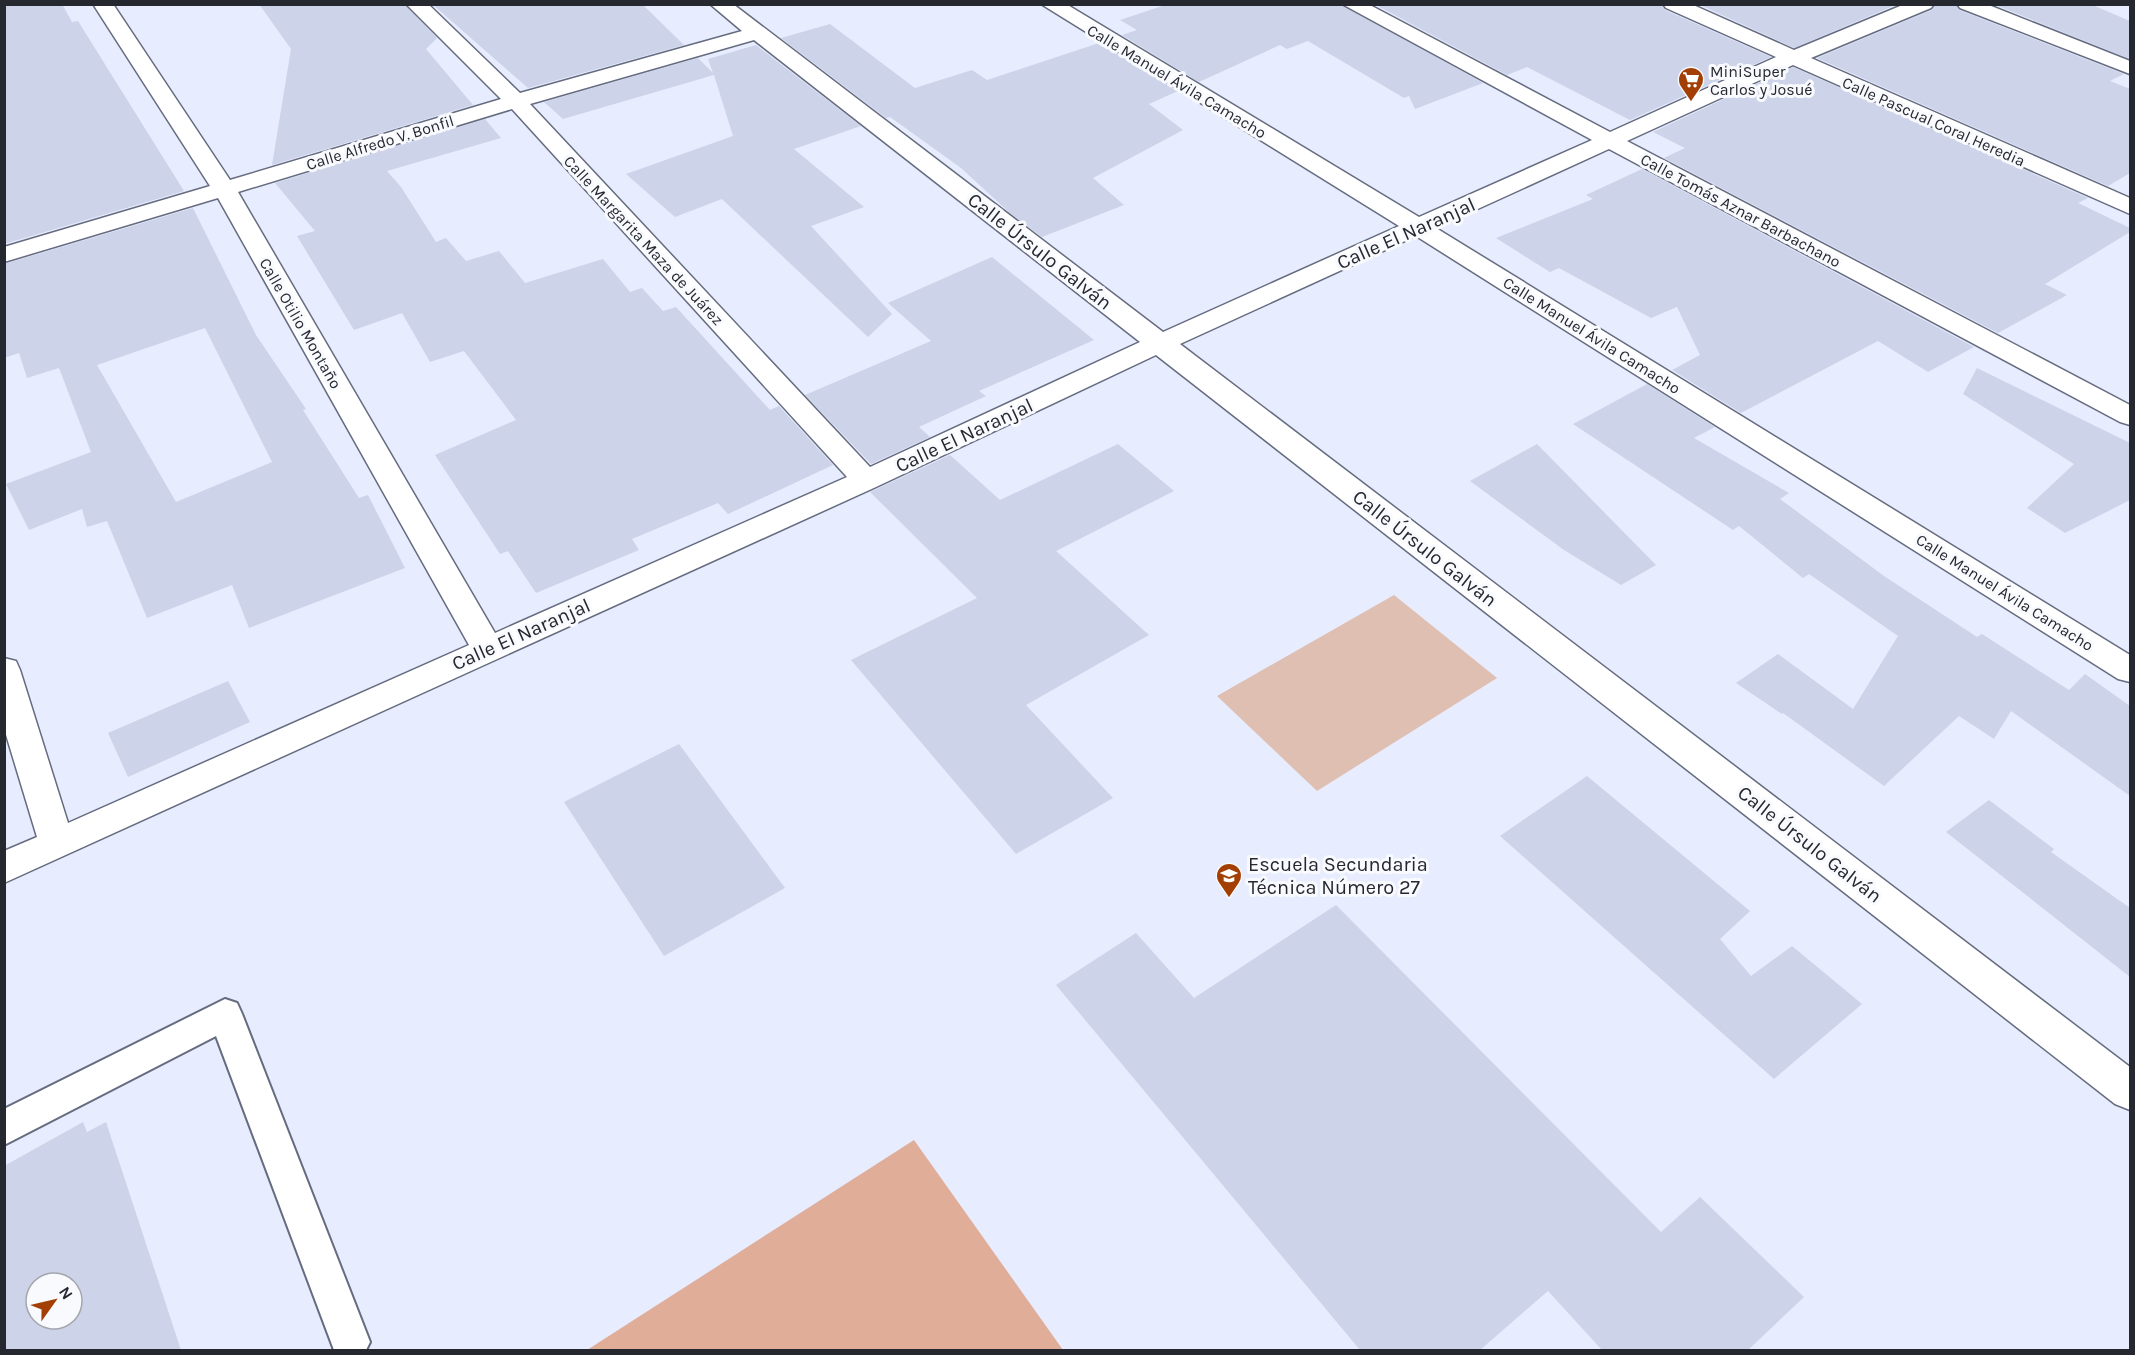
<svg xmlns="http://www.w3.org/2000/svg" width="2135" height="1355" font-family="Karla,sans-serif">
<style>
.green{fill:#dfbfb2}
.forest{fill:#e0ad98}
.building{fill:#cdd3e9;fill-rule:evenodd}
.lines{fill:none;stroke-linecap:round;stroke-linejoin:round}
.lane-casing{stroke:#666c7f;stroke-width:4}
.street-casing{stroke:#666c7f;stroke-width:3}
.lane{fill:#fff;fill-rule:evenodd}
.street{fill:#fff;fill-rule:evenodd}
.labels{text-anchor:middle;stroke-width:6;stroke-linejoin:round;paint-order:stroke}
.far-poi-label{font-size:16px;fill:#262830;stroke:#f8fafe;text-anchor:start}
.far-street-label{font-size:16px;fill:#262830;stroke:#f8fafe}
.street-label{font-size:20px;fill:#262830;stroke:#f8fafe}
.poi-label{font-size:20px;fill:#262830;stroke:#f8fafe;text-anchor:start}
</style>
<rect width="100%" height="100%" fill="#e7ecfe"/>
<path class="green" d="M1394,595L1497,678L1317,791L1217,696Z"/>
<path class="forest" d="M914,1140L1063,1350H587Z"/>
<path class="building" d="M4,4H62L72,22L78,21L184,191L4,244Z
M259,4H404L437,38L426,49L473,105L272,165L291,49Z
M432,4H642L684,45L528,88Z
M1168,4H1340L1483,83L1415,109L1409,96L1404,98L1308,41L1287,49L1280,45L1199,82L1122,35L1137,30L1120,20Z
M1374,4H1661L1665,10L1771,57L1630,120L1527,67L1507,75Z
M1698,4H1898L1794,48Z
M1936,4H1955L1959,10L2124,74L2110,81L2130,89V173L2108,186L1817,58L1932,10Z
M1993,4H2090L2130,21V59Z
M830,24L915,88L972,70L987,80L1099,43L1178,91L1149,104L1183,130L1093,178L1124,205L1042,237L1010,213L961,168L890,117L886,118L781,38Z
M756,45L861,126L794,149L864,207L811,226L892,314L868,337L722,199L675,217L626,174L733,136L714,75L563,119L544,102L698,58L713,73L708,59Z
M1793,67L2088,198L2078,203L2130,228V232L2045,284L2067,295L1998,333L1664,158L1685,148L1653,132Z
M485,119L501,138L387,171L401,187L436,242L446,238L466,261L499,251L525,283L603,259L630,292L642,288L663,311L676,307L770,410L779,406L833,465L728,514L718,503L632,539L639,550L536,593L508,551L500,554L435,455L516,420L464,351L430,362L402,313L354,330L297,236L315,231L275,183Z
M1642,169L1974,347L1928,372L1878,341L1741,413L1672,370L1700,355L1677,307L1651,318L1559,268L1550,272L1496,238L1593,199L1586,195Z
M193,208L256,335L306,409L303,410L359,498L368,495L405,568L249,628L232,585L147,618L107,521L87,527L82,509L29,530L6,484L91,452L59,368L27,378L19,353L4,358V264ZM205,328L272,462L176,502L97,365Z
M992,257L1094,340L979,391L986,396L919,427L930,437L871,464L805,395L931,341L888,303Z
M1977,368L2130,443V500L2065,533L2027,508L2074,464L1963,394Z
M1647,384L1715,427L1694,438L1789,493L1780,499L1884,576L1977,637L1982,634L2069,690L2085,674L2130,706V796L2011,711L1994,739L1959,716L1884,786L1783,713L1782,714L1736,683L1778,654L1853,709L1898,636L1809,574L1803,578L1739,526L1733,530L1573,424Z
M1118,444L1174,491L1056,551L1149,635L1026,705L1113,798L1016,854L851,660L977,598L870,492L950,455L1000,500Z
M1537,444L1656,565L1621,585L1564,550L1470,481Z
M228,681L250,722L128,777L108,733Z
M679,744L785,888L664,956L564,802Z
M1587,776L1750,911L1720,939L1751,976L1792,946L1862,1004L1774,1079L1500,836Z
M1989,800L2054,849L2051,852L2130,908V977L1946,832Z
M1336,905L1661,1232L1700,1197L1804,1297L1748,1350H1602L1548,1291L1480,1350H1360L1056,985L1136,933L1194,998Z
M83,1122L87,1132L106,1122L181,1350H4V1166ZM36,1283H72V1319H36Z"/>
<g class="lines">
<defs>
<path id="lane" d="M225,999L237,1003L242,1014L370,1342L366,1350H334L216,1036L4,1145V1109Z"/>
<path id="street" d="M93,4H113L230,180L501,99L406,4H428L520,93L742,31L710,4H733L1163,332L1399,226L1041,4H1066L1419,217L1592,140L1342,4H1368L1610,132L1776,57L1666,8L1663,4H1691L1794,50L1905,4H1934L1931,8L1811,58L2130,198V214L1793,65L1627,141L2130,405V425L2120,422L1609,149L1436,228L2130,655V682L2118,679L1416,236L1180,344L2130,1067V1110L2115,1104L1156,355L876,487L4,883V851L37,837L4,728V658L16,661L20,670L68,823L469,645L218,198L4,262V247L210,186ZM754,40L1140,342L870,467L530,104ZM512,109L847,477L495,633L238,192Z
M1957,4H1986L2130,61V74L1960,8Z"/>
</defs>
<use href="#lane" class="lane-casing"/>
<use href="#street" class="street-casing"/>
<use href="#lane" class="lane"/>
<use href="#street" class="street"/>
</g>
<defs>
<symbol id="supermarket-pin" viewBox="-11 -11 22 30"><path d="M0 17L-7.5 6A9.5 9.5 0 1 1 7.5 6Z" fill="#a33f05" stroke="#f8fafe"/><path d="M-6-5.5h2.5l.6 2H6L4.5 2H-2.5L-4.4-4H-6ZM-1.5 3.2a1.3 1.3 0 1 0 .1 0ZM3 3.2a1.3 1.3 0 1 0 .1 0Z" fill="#fff"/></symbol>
<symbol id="school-pin" viewBox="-11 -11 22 30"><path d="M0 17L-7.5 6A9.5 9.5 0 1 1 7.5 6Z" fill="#a33f05" stroke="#f8fafe"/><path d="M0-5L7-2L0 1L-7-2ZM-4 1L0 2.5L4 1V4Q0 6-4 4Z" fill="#fff"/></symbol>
</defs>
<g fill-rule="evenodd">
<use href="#supermarket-pin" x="1676" y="65" width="30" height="40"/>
<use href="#school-pin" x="1214" y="861" width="30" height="40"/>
</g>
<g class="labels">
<g class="far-poi-label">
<text x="1710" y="77">MiniSuper<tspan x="1710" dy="18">Carlos y Josué</tspan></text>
</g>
<g class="far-street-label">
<text transform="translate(1177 81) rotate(31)" y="6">Calle Manuel Ávila Camacho</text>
<text transform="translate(1934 121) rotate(24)" y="6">Calle Pascual Coral Heredia</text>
<text transform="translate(380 142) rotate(-17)" y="6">Calle Alfredo V. Bonfil</text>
<text transform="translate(1741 210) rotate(28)" y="6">Calle Tomás Aznar Barbachano</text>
<text transform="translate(644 240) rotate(47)" y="6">Calle Margarita Maza de Juárez</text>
<text transform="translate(301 323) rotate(60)" y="6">Calle Otilio Montaño</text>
<text transform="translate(1592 335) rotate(32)" y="6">Calle Manuel Ávila Camacho</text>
<text transform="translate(2005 592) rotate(32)" y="6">Calle Manuel Ávila Camacho</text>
</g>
<g class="street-label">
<text transform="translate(1406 233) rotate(-24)" y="7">Calle El Naranjal</text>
<text transform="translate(1040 251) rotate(38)" y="7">Calle Úrsulo Galván</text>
<text transform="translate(964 435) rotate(-25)" y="7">Calle El Naranjal</text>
<text transform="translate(1425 548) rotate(38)" y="7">Calle Úrsulo Galván</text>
<text transform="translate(521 634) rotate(-24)" y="7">Calle El Naranjal</text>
<text transform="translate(1810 844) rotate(38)" y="7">Calle Úrsulo Galván</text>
</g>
<g class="poi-label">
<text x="1248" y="871">Escuela Secundaria<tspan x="1248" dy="23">Técnica Número 27</tspan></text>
</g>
</g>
<rect width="2135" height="1355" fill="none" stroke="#262830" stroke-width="12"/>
<g transform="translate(54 1301) rotate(56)"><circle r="28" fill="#f8fafe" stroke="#a4a6ac" stroke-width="1.5"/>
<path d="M0-4.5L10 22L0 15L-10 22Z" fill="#a33f05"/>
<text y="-9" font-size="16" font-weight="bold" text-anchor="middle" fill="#262830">N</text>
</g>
</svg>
